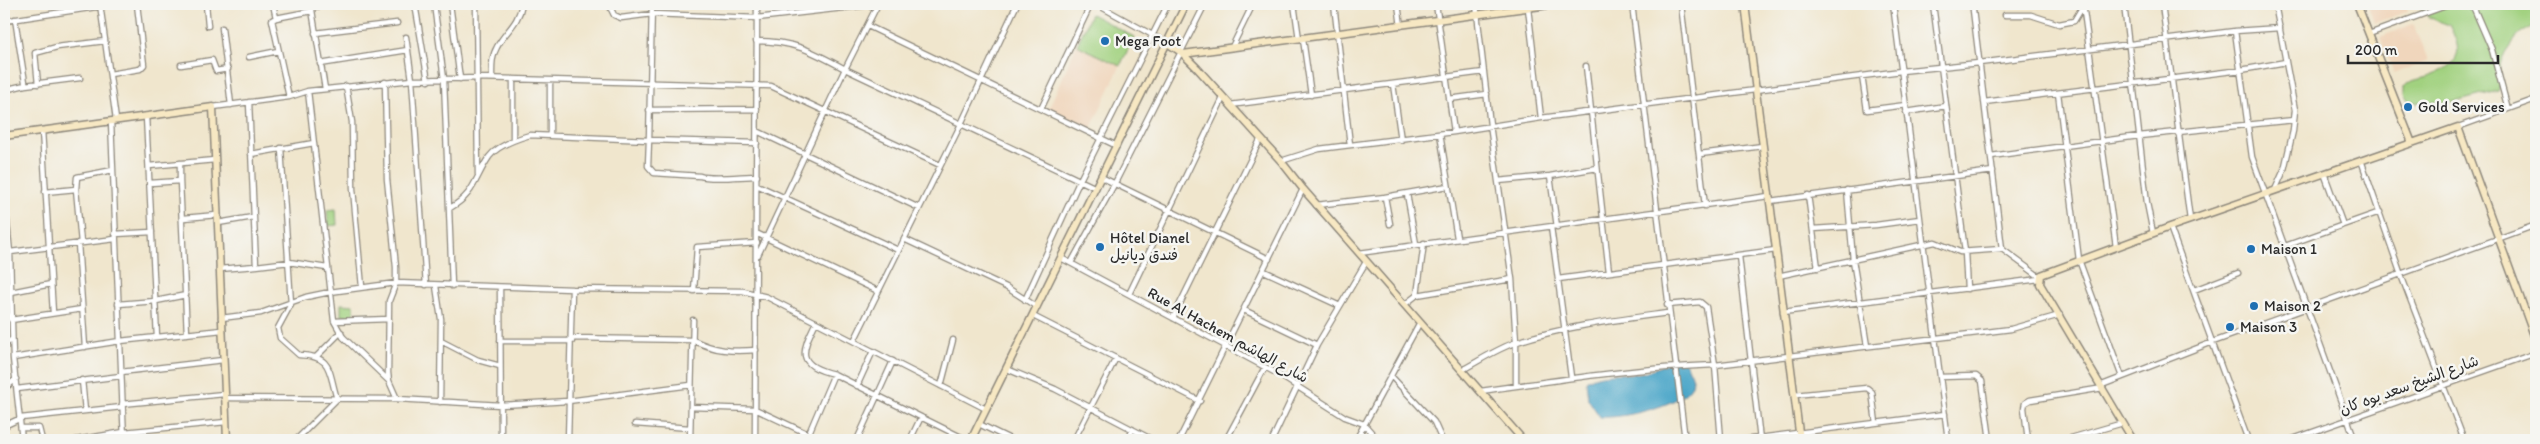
<svg xmlns="http://www.w3.org/2000/svg" width="2540" height="444" font-family="Itim,'Playpen Sans Arabic',sans-serif">
<style>
.built{fill:#f0d6bc}
.green{fill:#a1d17f;stroke:#667e55}
.water{fill:#4aa5c8;stroke:#3a687a}
.lines{fill:none;stroke-linecap:round;stroke-linejoin:round}
.street-casing{stroke:#8e887c;stroke-width:7}
.secondary-casing{stroke:#8e887c;stroke-width:9}
.street{stroke:#fff;stroke-width:4.5}
.secondary{stroke:#f7e8c3;stroke-width:6}
.poi-dot{fill:#1f6fb2;stroke:#f6f6f2;stroke-width:2}
.labels{text-anchor:middle;stroke-width:5;stroke-linejoin:round;paint-order:stroke}
.poi-label{font-size:15px;fill:#2b2b2b;stroke:#f6f6f2;text-anchor:start}
.street-label{font-size:15px;fill:#2b2b2b;stroke:#f6f6f2}
</style>
<rect width="100%" height="100%" fill="#f6f6f2"/>
<filter id="ink" filterUnits="userSpaceOnUse"><feTurbulence type="fractalNoise" baseFrequency=".02" numOctaves="2"/><feDisplacementMap in="SourceGraphic" scale="10" xChannelSelector="R" yChannelSelector="G"/><feConvolveMatrix kernelMatrix="1 2 1 2 8 2 1 2 1" color-interpolation-filters="sRGB"/></filter>
<filter id="wash" filterUnits="userSpaceOnUse"><feTurbulence type="fractalNoise" baseFrequency=".0096" numOctaves="4" result="noise"/><feDisplacementMap in="SourceGraphic" scale="20" xChannelSelector="R" yChannelSelector="G"/><feGaussianBlur stdDeviation="1.12" result="paint"/><feColorMatrix in="noise" values="0 0 0 0 0 0 0 0 0 0 0 0 0 0 0 0 0 1.4 0 .05"/><feComposite in="paint" operator="in"/></filter>
<g filter="url(#wash)">
<rect width="100%" height="100%" fill="#f0e6cd"/>
<path class="built" d="M2367,4H2405L2408,11L2375,23Z
M1089,16L1134,37L1090,130L1048,110Z
M2413,24L2428,61L2394,74L2380,37Z"/>
<path class="green" d="M2416,4H2536V25C2517,35 2519,34 2507,51C2499,64 2497,69 2501,84L2498,91L2455,102H2414L2408,101L2404,96V87C2412,78 2422,80 2433,75C2463,63 2462,50 2449,25L2428,17Z
M1091,14L1134,37L1120,66L1077,45Z
M336,209L337,225L328,226L327,210Z
M341,304L354,305V316H341Z"/>
<path class="water" d="M1677,360L1685,362C1689,369 1696,378 1691,387C1680,406 1620,419 1600,417L1588,399L1586,381C1605,369 1625,377 1644,372C1656,370 1665,362 1677,360Z"/>
</g>
<g filter="url(#ink)">
<g class="lines">
<defs>
<path id="street" d="M60,4L68,10
M100,4L116,120
M206,4L208,26
M273,4L276,18L272,20L289,97
M311,4L325,89
M415,4L428,81
M434,4L444,79L452,286
M450,4L460,79
M476,4L478,175
M652,4L649,140L757,143
M1096,4L1167,43
M1294,4L1299,39
M1334,4L1350,145
M1398,4L1401,26
M1436,4L1454,132
M1476,4L1490,125L1512,279L1516,342V386
M1514,4L1515,9
M1632,4L1685,440
M1681,4L1705,206
M1893,4L1948,440
M1933,4L1965,252L1967,289
M2083,4L2116,247
M2124,4L2147,203L2153,233
M2162,4L2190,220
M2275,4L2295,110L2293,131L2284,170L2275,190
M2472,4L2492,50L2508,109
M311,7L340,4
M1528,8L1541,118
M611,9L614,15L621,18L652,14L757,18L878,4
M1973,10L2002,249
M2005,15H2031L2059,24L2074,21L2083,6
M276,18L312,11
M4,21L116,4
M868,26L1117,146
M222,28L231,105
M2235,31L2252,157L2355,440
M315,33L397,23
M2369,34L2451,4
M406,37L412,80L426,285
M1303,39L1311,95
M756,41C794,41 812,51 845,69L1096,188
M1232,47L1253,4
M249,57L278,51
M320,64L408,50
M181,65L212,60L216,71L228,69
M1586,66L1609,272
M110,74L140,69L144,65L137,4
M1862,76L1867,110L1906,105
M492,78C492,68 491,57 497,47C506,30 518,25 522,4
M385,82L387,179L396,267V283L389,301L388,373L389,381L397,399
M38,84L35,53L57,47L105,41
M1393,84L1401,140
M25,85L80,78
M346,86L352,122L353,189L362,287
M4,90L25,85V82L15,19
M308,91L334,321L343,337L389,381
M2058,93L2079,260L2122,377
M1449,99L1487,94
M1984,102L2241,70L2286,62
M1230,105L1484,72
M213,107L289,97L308,91L412,80L477,78L771,86L940,165
M1041,109L1091,4
M649,110L757,109
M1906,112L1946,106
M146,116L157,337
M111,121L124,440
M2458,127L2536,99
M42,130L53,313
M757,131L919,208
M1440,134L1457,238
M550,136V81
M513,140V79
M281,148L291,304L278,328L280,338L299,355C333,356 328,370 337,399L296,440
M251,154L314,143
M1700,154L1763,146
M1991,156L2139,136L2294,120
M2361,160L2401,275L2464,440
M1281,161L1319,149L1454,132L1541,118L1901,71L1979,63L2235,31L2280,28
M180,163V181
M149,166L215,160
M2324,173L2343,225L2380,212
M1550,176L1557,227
M1101,177L1269,259
M1498,181L1550,176L1597,168
M150,183L180,181L187,334
M757,185L898,250
M76,189L77,177L113,170
M1847,190L1853,260L1867,346
M45,192L76,189L81,243
M4,194L10,252L13,358L22,440
M1407,194L1416,244
M1808,195L1818,268
M1385,197L1390,224
M1770,201L1993,171
M1316,205L1385,197L1448,186
M450,208C475,194 474,179 489,157C498,145 516,139 530,135L649,140L648,166L654,173L700,176C711,180 743,176 757,176
M184,218L217,215
M218,223L253,217
M1551,227L1571,377
M2170,227L2248,440
M1813,229L1876,225L1920,219
M115,234L152,232
M758,234L878,291
M904,239L1006,287L1037,307
M78,243L85,347
M2285,246L2343,225
M10,252L115,239
M1359,253L1769,196
M758,255L845,69L878,4
M1739,256L1760,440
M1061,258L1276,373L1345,417L1364,424L1378,440
M1071,263L1115,183L1205,4
M256,266L289,262L327,268
M219,269L256,266L249,102
M4,271L10,266
M1264,271L1340,306
M1778,276L1935,242L1960,252L2002,249L2040,277
M1558,279L1776,250
M436,286L441,319L440,402
M500,288L501,440
M2194,290L2238,273
M694,291L697,247L757,243
M11,292L51,284
M1129,294L1223,98
M1417,295L1424,243
M1025,300L1080,180L1168,4
M118,304L156,301L186,295
M1404,305L1417,295L1512,279
M1667,305L1700,302L1706,307L1715,365L1721,440
M4,310L11,320L82,309
M1244,310L1317,345L1366,262
M1783,312L2039,279
M1033,316L1200,401
M221,318L261,313L306,297L330,292L396,283L572,289L743,291L767,297L986,409
M1173,318L1260,140
M334,321L389,319
M816,322C801,352 796,365 834,374L967,440
M572,338L693,340C715,351 732,352 756,350
M441,341L478,360L500,366
M500,341H572
M854,341L961,124L1017,4
M4,345L11,340
M317,356L341,332
M13,358L120,341L222,330
M1007,369L1055,389L1153,440
M1462,370C1479,361 1498,348 1517,342C1566,326 1617,320 1668,313
M121,372L223,360
M1391,376L1434,422L1442,440
M1940,377L1976,376L1982,381L1990,440
M82,380L85,411
M2102,385L2213,342L2536,225
M857,386L873,351
M941,386L953,340
M4,389L16,379
M17,389L121,376
M1480,391C1558,380 1636,368 1715,365L2011,329L2060,315
M1794,395L1867,388L1872,392L1876,423
M224,398L397,399L501,405L568,401L691,385
M122,404L224,394
M691,407L755,409L821,440
M635,424L690,428
M979,424L1012,440
M4,426L21,418L122,407
M22,428H39L42,440
M76,440L124,432L226,422
M568,440L572,289
M690,440L693,320
M755,440L757,4
M806,440L834,374
M857,440L893,361
M910,440L921,417
M1074,440L1116,358
M1129,440L1132,429
M1179,440L1303,189
M1226,440L1265,367
M1272,440L1317,345
M1356,440L1420,322
M1743,440L1945,414
M2028,440L2024,408L2025,403L2030,400L2103,388
M2064,440L2123,423
M2290,440L2536,353"/>
<path id="secondary" d="M1745,4L1800,440
M2357,4L2412,143
M1167,43L1181,52L1197,68L1281,161L1303,189L1523,440
M1183,54L1556,4
M4,136L213,107L227,440
M971,440L1186,4
M2133,440L2040,284L2041,275L2170,227L2458,127L2536,341"/>
</defs>
<use href="#street" class="street-casing"/>
<use href="#secondary" class="secondary-casing"/>
<use href="#street" class="street"/>
<use href="#secondary" class="secondary"/>
</g>
</g>
<g class="poi-dot">
<circle cx="1105" cy="41" r="5"/>
<circle cx="2408" cy="107" r="5"/>
<circle cx="1100" cy="247" r="5"/>
<circle cx="2251" cy="249" r="5"/>
<circle cx="2254" cy="306" r="5"/>
<circle cx="2230" cy="327" r="5"/>
</g>
<g class="labels">
<g class="poi-label">
<text x="1115" y="46">Mega Foot</text>
<text x="2418" y="112">Gold Services</text>
<text x="1110" y="243">Hôtel Dianel<tspan x="1110" dy="17">فندق ديانيل</tspan></text>
<text x="2261" y="254">Maison 1</text>
<text x="2264" y="311">Maison 2</text>
<text x="2240" y="332">Maison 3</text>
</g>
<g class="street-label">
<text transform="translate(1228 335) rotate(29)" y="5">Rue Al Hachem شارع الهاشم</text>
<text transform="translate(2409 385) rotate(-20)" y="5">شارع الشيخ سعد بوه كان</text>
</g>
</g>
<rect width="2540" height="444" fill="none" stroke="#f6f6f2" stroke-width="20"/>
<path d="M2348 55v8h150v-8" fill="none" stroke="#2b2b2b" stroke-width="2.5"/>
<text x="2355" y="55" font-size="15" fill="#2b2b2b" stroke="#f6f6f2" stroke-width="4" paint-order="stroke">200 m</text>
</svg>
